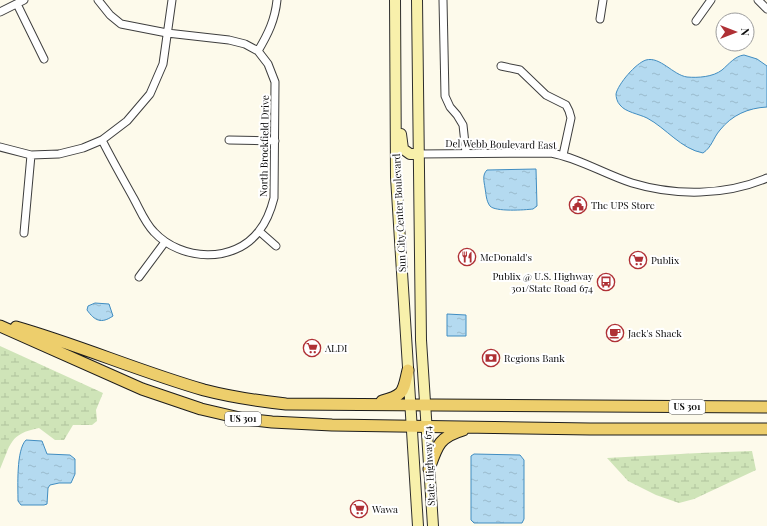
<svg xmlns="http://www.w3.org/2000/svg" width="767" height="526" font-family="'Playfair Display',serif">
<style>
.wetland{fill:url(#wetland-marsh)}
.water{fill:url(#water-ripples);stroke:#418dc1}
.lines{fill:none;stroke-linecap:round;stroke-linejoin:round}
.minor-casing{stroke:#3e3e3e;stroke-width:9}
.secondary-casing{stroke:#2d2d2d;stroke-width:12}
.primary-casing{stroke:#1c1c1c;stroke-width:13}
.minor{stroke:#fff;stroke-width:7}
.secondary{stroke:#f8f0ab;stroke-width:10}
.primary{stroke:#edce6c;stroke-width:11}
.labels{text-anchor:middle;stroke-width:4;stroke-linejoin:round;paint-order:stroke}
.shield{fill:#fff;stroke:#545454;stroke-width:1}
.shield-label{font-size:9px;font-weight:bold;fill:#0b0b0b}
.street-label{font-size:10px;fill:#0b0b0b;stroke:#fff}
.poi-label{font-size:10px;fill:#0b0b0b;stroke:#fff;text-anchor:start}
</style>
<defs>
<pattern id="wetland-marsh" width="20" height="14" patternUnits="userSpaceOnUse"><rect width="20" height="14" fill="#cfe4b8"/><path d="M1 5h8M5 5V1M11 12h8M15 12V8" fill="none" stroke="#b0c29d"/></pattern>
<pattern id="water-ripples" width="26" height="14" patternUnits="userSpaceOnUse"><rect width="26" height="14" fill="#b4daf0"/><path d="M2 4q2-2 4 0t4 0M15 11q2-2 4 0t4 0" fill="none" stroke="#99bacc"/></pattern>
</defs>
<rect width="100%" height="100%" fill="#fdfaeb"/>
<path class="wetland" d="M0,346L103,393L96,410L97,421L92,425H73L64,440H55L39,428C9,434 11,444 0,469Z
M752,451L756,470L694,499L679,503L656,495L628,481L607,458L699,453Z"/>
<path class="water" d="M744,55L757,59L767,66V107C748,108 732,115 720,130C713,138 712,147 703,153C681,149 666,128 647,118C639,114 625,112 620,105C617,102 616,97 616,94C618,84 636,63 646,60C660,56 673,75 687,77C698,78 713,77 722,70C729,64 735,56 744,55Z
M536,169L537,206L533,209C525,210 495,212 490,206C486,201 486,193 485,188C484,181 482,175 487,170Z
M95,303L109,304L113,316C101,324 95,321 87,310L88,306Z
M447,314L466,315V336H447Z
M26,440L42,441L47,454L70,455L75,459V474L71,483H59L50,485L48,488L47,504L44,505H21L18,501C18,487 16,450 26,440Z
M474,454L520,455L524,460V519L522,523H474L471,520V456Z"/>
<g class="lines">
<defs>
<path id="minor" d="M98,0L110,15L121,24L167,33L229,40L245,44L258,51L268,64L275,82L274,198C271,210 267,221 259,231C234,264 181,261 154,232C145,223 140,210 134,199C123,179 112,160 102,140
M443,0L445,96L450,107L457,115L463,125L466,153
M758,0L767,9
M17,4L44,59
M0,12L24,0
M600,19L603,0
M696,21L711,0
M258,51C268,34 275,20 277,0
M501,66L520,70L546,95L566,105L569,111L571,118L563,155
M229,140L275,141
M0,147L31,155L59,154L83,148L102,140L127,121L150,94L163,64L172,0
M418,154L551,153C579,158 604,174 632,183C675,196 725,196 767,178
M259,231L276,246
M24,233L31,155
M139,277L165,242"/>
<path id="secondary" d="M395,0L396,177L418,526
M417,0L421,340L433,526
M401,134L403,149L410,154H418"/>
<path id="primary" d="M0,326L142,389L201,409L244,419L272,422L332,425L590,429H767
M16,327C79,345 141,372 204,390C231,397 258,401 286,404L767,407
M382,401C405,395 403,391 408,370
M429,469C437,446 439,437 463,430"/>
</defs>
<use href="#minor" class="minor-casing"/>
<use href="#secondary" class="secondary-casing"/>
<use href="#primary" class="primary-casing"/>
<use href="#minor" class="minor"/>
<use href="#secondary" class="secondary"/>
<use href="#primary" class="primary"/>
</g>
<defs>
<symbol id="civic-ring" viewBox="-11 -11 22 22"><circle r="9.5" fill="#fff" stroke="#af3035" stroke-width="1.5"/><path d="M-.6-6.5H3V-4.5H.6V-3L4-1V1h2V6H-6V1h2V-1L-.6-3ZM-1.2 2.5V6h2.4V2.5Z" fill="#af3035"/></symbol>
<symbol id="restaurant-ring" viewBox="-11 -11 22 22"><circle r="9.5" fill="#fff" stroke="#af3035" stroke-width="1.5"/><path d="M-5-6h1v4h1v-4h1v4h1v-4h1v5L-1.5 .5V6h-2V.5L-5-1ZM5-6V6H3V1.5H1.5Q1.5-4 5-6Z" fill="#af3035"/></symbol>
<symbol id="supermarket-ring" viewBox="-11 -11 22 22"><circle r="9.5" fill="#fff" stroke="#af3035" stroke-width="1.5"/><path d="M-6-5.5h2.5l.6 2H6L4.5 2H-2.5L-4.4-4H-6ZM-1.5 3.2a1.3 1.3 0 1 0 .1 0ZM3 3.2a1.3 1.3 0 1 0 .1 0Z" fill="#af3035"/></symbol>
<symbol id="bus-ring" viewBox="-11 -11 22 22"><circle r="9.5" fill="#fff" stroke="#af3035" stroke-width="1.5"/><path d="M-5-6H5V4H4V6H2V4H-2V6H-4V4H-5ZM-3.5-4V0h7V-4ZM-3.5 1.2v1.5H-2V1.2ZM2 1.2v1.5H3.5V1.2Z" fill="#af3035"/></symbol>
<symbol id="cafe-ring" viewBox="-11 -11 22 22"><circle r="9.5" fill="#fff" stroke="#af3035" stroke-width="1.5"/><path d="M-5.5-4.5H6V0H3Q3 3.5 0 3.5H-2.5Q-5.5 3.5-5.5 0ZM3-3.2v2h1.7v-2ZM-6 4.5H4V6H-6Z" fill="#af3035"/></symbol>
<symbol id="bank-ring" viewBox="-11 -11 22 22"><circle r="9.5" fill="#fff" stroke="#af3035" stroke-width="1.5"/><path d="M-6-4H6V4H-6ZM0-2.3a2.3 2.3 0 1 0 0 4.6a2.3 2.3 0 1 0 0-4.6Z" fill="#af3035"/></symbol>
</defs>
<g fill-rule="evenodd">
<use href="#civic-ring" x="568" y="195" width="20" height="20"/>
<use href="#restaurant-ring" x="457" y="247" width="20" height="20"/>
<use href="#supermarket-ring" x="628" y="250" width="20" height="20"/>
<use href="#bus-ring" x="596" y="272" width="20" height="20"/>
<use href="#cafe-ring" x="605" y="323" width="20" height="20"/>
<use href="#supermarket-ring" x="302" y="338" width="20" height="20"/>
<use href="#bank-ring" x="481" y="348" width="20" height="20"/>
<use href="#supermarket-ring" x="349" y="499" width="20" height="20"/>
</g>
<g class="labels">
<g class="shield">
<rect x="669" y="400" width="36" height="14" rx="3"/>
<rect x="225" y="412" width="36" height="14" rx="3"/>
</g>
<g class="shield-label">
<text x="687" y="410">US 301</text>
<text x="243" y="422">US 301</text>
</g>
<g class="street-label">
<text transform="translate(501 144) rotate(1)" y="4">Del Webb Boulevard East</text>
<text transform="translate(264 146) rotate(-89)" y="4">North Brockfield Drive</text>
<text transform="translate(399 213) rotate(-93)" y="4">Sun City Center Boulevard</text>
<text transform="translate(429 466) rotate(-93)" y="4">State Highway 674</text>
</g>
<g class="poi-label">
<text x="591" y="209">The UPS Store</text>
<text x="480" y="261">McDonald's</text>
<text x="651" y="264">Publix</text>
<text x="593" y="280" text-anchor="end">Publix @ U.S. Highway<tspan x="593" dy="12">301/State Road 674</tspan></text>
<text x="628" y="337">Jack's Shack</text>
<text x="325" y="352">ALDI</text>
<text x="504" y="362">Regions Bank</text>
<text x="372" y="513">Wawa</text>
</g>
</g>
<g transform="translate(735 32) rotate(90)"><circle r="19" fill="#ffffff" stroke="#9d9d9d"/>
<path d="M0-3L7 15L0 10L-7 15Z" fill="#af3035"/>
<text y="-6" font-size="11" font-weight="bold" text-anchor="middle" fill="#0b0b0b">N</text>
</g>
</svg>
